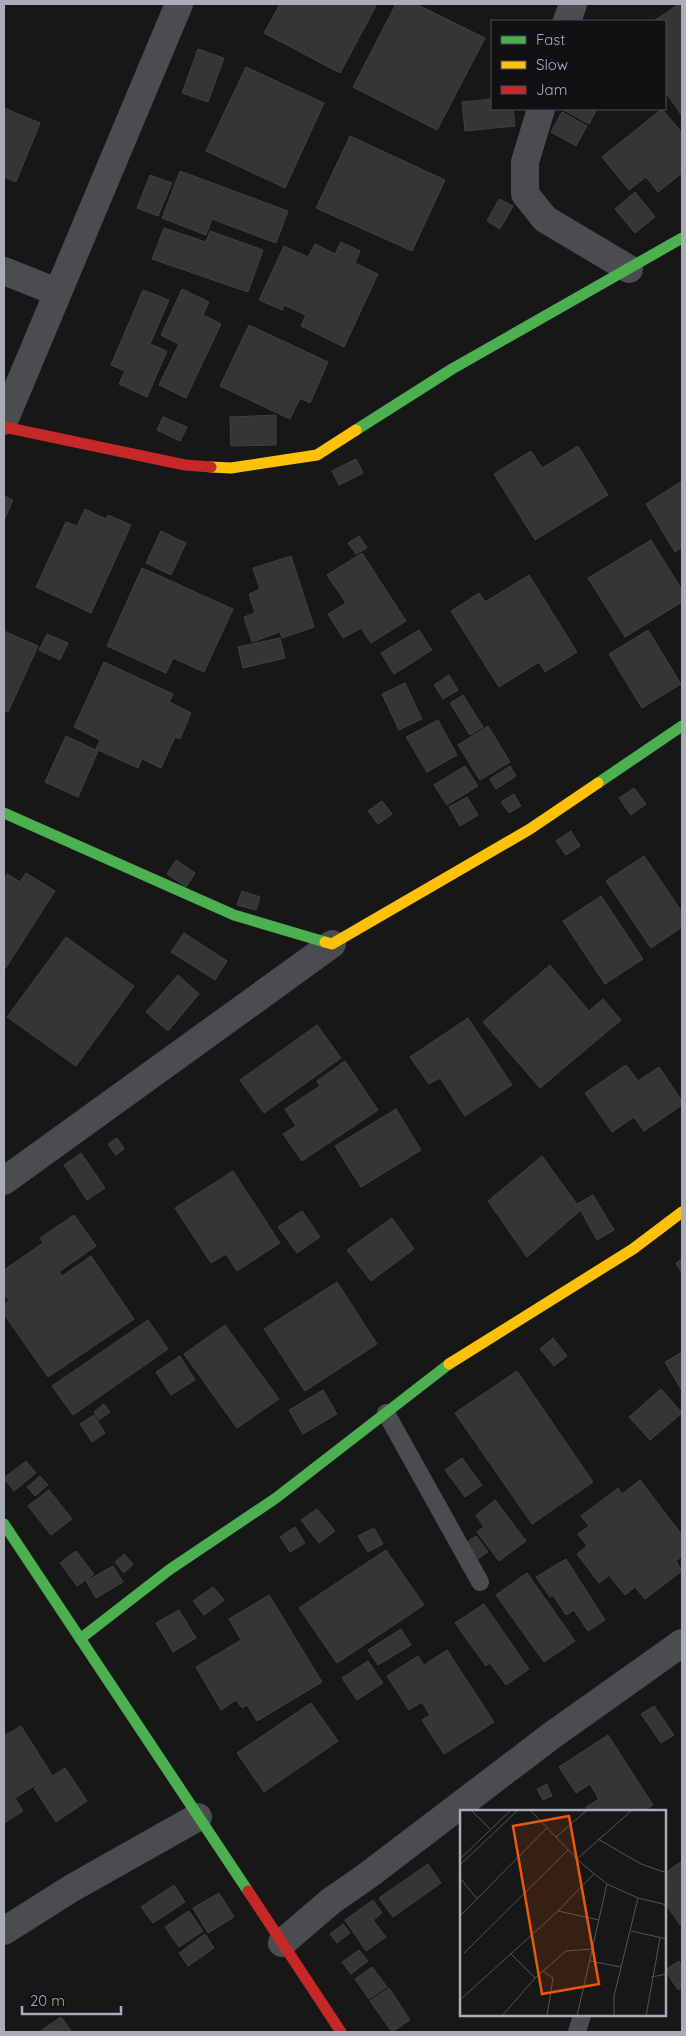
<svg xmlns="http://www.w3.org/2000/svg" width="686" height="2036" font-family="Quicksand,sans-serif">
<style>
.building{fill:#353536;stroke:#3f4043}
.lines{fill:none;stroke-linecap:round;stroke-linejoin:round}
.lane{stroke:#4b4c50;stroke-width:18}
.street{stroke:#4b4c50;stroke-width:28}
.fast{stroke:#4caf50;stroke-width:11}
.slow{stroke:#ffc107;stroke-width:11}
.jam{stroke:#c62828;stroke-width:11}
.inset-road{fill:none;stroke:#515357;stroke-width:1}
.view{fill:#e8590c;fill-opacity:0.15;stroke:#e8590c;stroke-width:2.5}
.inset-edge{fill:none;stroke:#a8adb8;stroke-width:2.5}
</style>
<rect width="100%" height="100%" fill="#171717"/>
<path class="building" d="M280,4H377L340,73L264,33Z
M396,4H416L485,38L437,130L353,87Z
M679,4H682V116L665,91V21H654Z
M198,49L224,58L208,102L182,93Z
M246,67L324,103L285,188L206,151Z
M492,99V109H513L515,126L465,131L462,102Z
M4,108L40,123L16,182L4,177Z
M562,109H597L589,124Z
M662,109L682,133V173L658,192L646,177L629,190L602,157Z
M562,112L587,126L576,146L551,132Z
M350,136L445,180L412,251L316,208Z
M180,171L288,211L276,243L212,219L206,235L162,218Z
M150,175L172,183L158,216L137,208Z
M635,192L655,217L635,233L615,209Z
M499,199L513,206L500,229L487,221Z
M164,228L206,242L210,231L263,250L248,292L152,259Z
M341,242L360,251L355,263L378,274L344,347L301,326L306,315L284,305L282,310L259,300L284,246L308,257L315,244L335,254Z
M182,289L209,302L203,315L221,324L186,398L159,385L179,344L161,335Z
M143,290L169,300L150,344L167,351L147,397L119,384L125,371L111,365Z
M249,325L328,362L310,403L300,398L290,419L220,386Z
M276,415V445L231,446L230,417Z
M163,417L187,427L180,441L157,430Z
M578,446L608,495L535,540L494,474L531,451L542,468Z
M356,459L363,473L339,485L332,471Z
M682,481V547L675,552L646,504Z
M4,496L13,500L4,520Z
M85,509L106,519L108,515L131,525L91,613L36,587L66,522L77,526Z
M161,531L186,543L171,575L146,563Z
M359,536L367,548L356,554L348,543Z
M651,540L682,590V602L625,637L588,578Z
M362,553L406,621L371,643L361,628L343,638L328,614L346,603L327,575Z
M291,556L314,627L282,638L280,632L252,642L244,617L255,613L249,594L260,589L253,568Z
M142,568L233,609L204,672L173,658L166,673L107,646Z
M529,575L577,652L545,672L539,662L499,687L451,611L479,593L485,602Z
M419,630L432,650L394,674L381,653Z
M648,630L681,684L642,708L609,654Z
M4,631L38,646L8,712L4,711Z
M47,634L68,643L60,660L39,650Z
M280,638L285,658L243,668L238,647Z
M104,662L173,694L169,702L191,713L180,739L175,737L161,768L142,759L138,768L96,749L100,740L74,727Z
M449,675L458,690L443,699L434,685Z
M405,683L422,719L399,730L382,694Z
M463,695L483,727L470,735L450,703Z
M438,720L457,755L427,772L406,737Z
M488,726L510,762L480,780L458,745Z
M66,736L98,751L78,797L45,782Z
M465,766L478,786L447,805L434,785Z
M510,766L516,776L496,789L490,779Z
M634,788L646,804L631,815L619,798Z
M514,794L521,806L509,813L501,802Z
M467,797L478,815L460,826L449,807Z
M382,801L392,814L378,824L368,811Z
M571,831L580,846L566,855L556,841Z
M644,856L682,912V927L651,948L606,881Z
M176,860L195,873L186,887L167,874Z
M26,873L55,891L5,969L4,879L7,874L20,882Z
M242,891L260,897L256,910L237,905Z
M601,896L643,959L605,984L563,921Z
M184,933L227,961L215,980L171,952Z
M66,937L134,986L76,1066L7,1017Z
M550,965L589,1011L603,999L621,1020L540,1088L483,1022Z
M178,975L199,994L168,1031L146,1012Z
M468,1018L512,1085L465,1116L440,1078L429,1084L410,1057Z
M317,1025L341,1058L264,1113L240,1080Z
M345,1061L378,1110L302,1161L283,1134L296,1126L285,1109L320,1086L317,1081Z
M626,1065L638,1081L659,1067L682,1101V1105L644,1131L634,1117L612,1132L585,1093Z
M396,1109L421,1150L361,1187L335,1146Z
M117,1138L124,1149L116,1155L108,1144Z
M81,1153L105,1188L87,1200L64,1165Z
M542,1156L581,1210L527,1257L488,1201Z
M233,1171L280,1243L237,1271L226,1254L211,1263L175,1208Z
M593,1195L614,1230L597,1240L577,1204Z
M302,1211L320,1237L297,1253L278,1227Z
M74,1215L96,1246L59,1272L62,1276L91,1256L134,1319L48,1377L4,1314V1304L9,1301L4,1294V1270L43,1243L40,1238Z
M392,1218L414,1249L371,1281L347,1250Z
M682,1259V1273L676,1263Z
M337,1282L377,1344L305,1391L264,1329Z
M148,1320L168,1349L73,1415L52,1386Z
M225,1325L279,1399L237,1428L184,1354Z
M553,1338L567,1356L554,1366L540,1349Z
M682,1352V1391L665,1362Z
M180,1356L195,1380L171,1395L156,1372Z
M517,1371L593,1482L532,1524L455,1413Z
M661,1389L682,1413L650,1440L629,1417Z
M323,1390L337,1414L303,1434L289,1410Z
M104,1404L110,1412L99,1420L94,1412Z
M94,1415L105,1433L92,1442L80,1424Z
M462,1458L482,1485L465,1497L445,1470Z
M26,1461L36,1473L14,1491L4,1478Z
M40,1476L48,1485L35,1496L27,1487Z
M640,1480L682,1535V1556L676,1561L682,1571L645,1599L635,1587L625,1595L609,1575L599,1583L577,1554L587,1546L578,1534L589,1526L581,1516L618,1488L622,1494Z
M49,1490L72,1519L51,1535L28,1506Z
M495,1500L526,1541L499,1561L477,1532L484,1527L476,1515Z
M317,1509L335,1531L319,1543L301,1520Z
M295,1527L305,1543L290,1552L280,1537Z
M374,1528L383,1544L368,1552L358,1536Z
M476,1536L488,1552L476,1560L464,1544Z
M386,1550L424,1605L337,1663L299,1608Z
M76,1551L94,1574L77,1586L60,1563Z
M124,1554L133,1564L124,1573L115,1562Z
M566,1559L605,1620L588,1631L574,1610L566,1615L553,1595L550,1597L536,1577Z
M113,1566L123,1582L96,1598L86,1581Z
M527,1573L575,1641L544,1662L496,1595Z
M213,1587L224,1600L204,1615L193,1601Z
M269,1595L322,1682L257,1721L247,1705L242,1708L236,1700L221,1710L196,1667L241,1640L229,1619Z
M484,1604L529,1669L506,1685L490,1663L486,1666L455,1623Z
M179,1610L196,1638L173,1652L156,1623Z
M401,1629L411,1645L378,1665L368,1650Z
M447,1650L494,1722L444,1754L422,1720L430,1715L422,1702L409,1710L387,1676L418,1656L424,1665Z
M368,1661L383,1683L357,1700L342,1678Z
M311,1703L338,1741L264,1792L237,1753Z
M654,1706L674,1735L661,1743L641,1714Z
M21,1726L52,1775L15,1798L23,1811L4,1823V1736Z
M608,1735L653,1805L644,1811H588L586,1807L599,1799L590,1784L576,1793L559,1767Z
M65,1768L87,1801L56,1822L34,1788Z
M547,1784L552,1796L543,1800L537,1789Z
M682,1861V1924L680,1925L665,1903V1873Z
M428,1864L441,1883L393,1917L379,1898Z
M174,1885L185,1902L153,1923L141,1907Z
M219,1893L234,1917L208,1933L193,1908Z
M373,1900L382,1913L373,1920L386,1937L366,1951L345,1920Z
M189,1911L203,1931L179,1947L165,1927Z
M343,1924L350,1933L337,1943L330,1934Z
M205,1934L214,1948L188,1966L179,1953Z
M359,1950L368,1961L351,1974L342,1962Z
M679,1961L682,1967V1987L678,1990L665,1970Z
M372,1967L387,1987L369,1999L355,1979Z
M389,1988L410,2020L392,2032L370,2001Z
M61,2017L72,2032H39Z"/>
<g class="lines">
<path class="lane" d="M386,1413L480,1582
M577,2032L582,2015"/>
<path class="street" d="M567,21L573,4
M541,109L525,162V194L545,219L629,269
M4,271L57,292
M4,421L179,4
M4,1181L332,944
M4,1931L72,1888L198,1817
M282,1943L331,1901L367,1876L551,1736L682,1643"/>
<path class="fast" d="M356,430L452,369L682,238
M598,783L682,726
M4,813L234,915L325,942
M4,1524L248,1891
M80,1639L169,1570L276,1498L449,1364"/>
<path class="slow" d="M211,467L231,468L317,455L356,430
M325,942L332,944L530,829L598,783
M449,1364L633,1249L682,1212"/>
<path class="jam" d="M4,427L185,465L211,467
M248,1891L341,2032"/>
</g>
<g transform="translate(460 1810)">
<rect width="206" height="206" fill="#171717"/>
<path class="inset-road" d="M12,1L30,19M71,1L120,52L147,74L178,88L207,95M96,27L126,1M138,29L181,54L207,63M0,49L50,1M117,49L171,1M0,55L57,1M0,68L17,89M98,101L134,64M0,106L87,18M171,121L207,129M4,143L108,40M50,143L75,168M130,151L161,157M83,161L93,168L87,206M191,167L207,164M0,190L98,101L139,110M42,206L75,168L106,141L132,139M117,206L147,74M154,206V186L178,88M186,206L200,128"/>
<path class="view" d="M109,6L139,174L82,184L53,16Z"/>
<rect width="206" height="206" class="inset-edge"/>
</g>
<rect width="686" height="2036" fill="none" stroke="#a8adb8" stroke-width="10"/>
<rect x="491" y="20" width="175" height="90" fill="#111113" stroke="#4d4f55"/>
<rect x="501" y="36" width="25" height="8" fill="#4caf50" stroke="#4d4f55"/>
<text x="536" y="45" font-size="15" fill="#a8adb8">Fast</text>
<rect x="501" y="61" width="25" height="8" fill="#ffc107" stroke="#4d4f55"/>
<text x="536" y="70" font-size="15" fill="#a8adb8">Slow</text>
<rect x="501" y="86" width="25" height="8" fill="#c62828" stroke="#4d4f55"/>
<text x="536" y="95" font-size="15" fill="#a8adb8">Jam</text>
<path d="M22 2006v8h99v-8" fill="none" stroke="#a8adb8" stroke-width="2.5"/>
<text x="30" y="2006" font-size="15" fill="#a8adb8" stroke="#111113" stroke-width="4" paint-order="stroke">20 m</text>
</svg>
